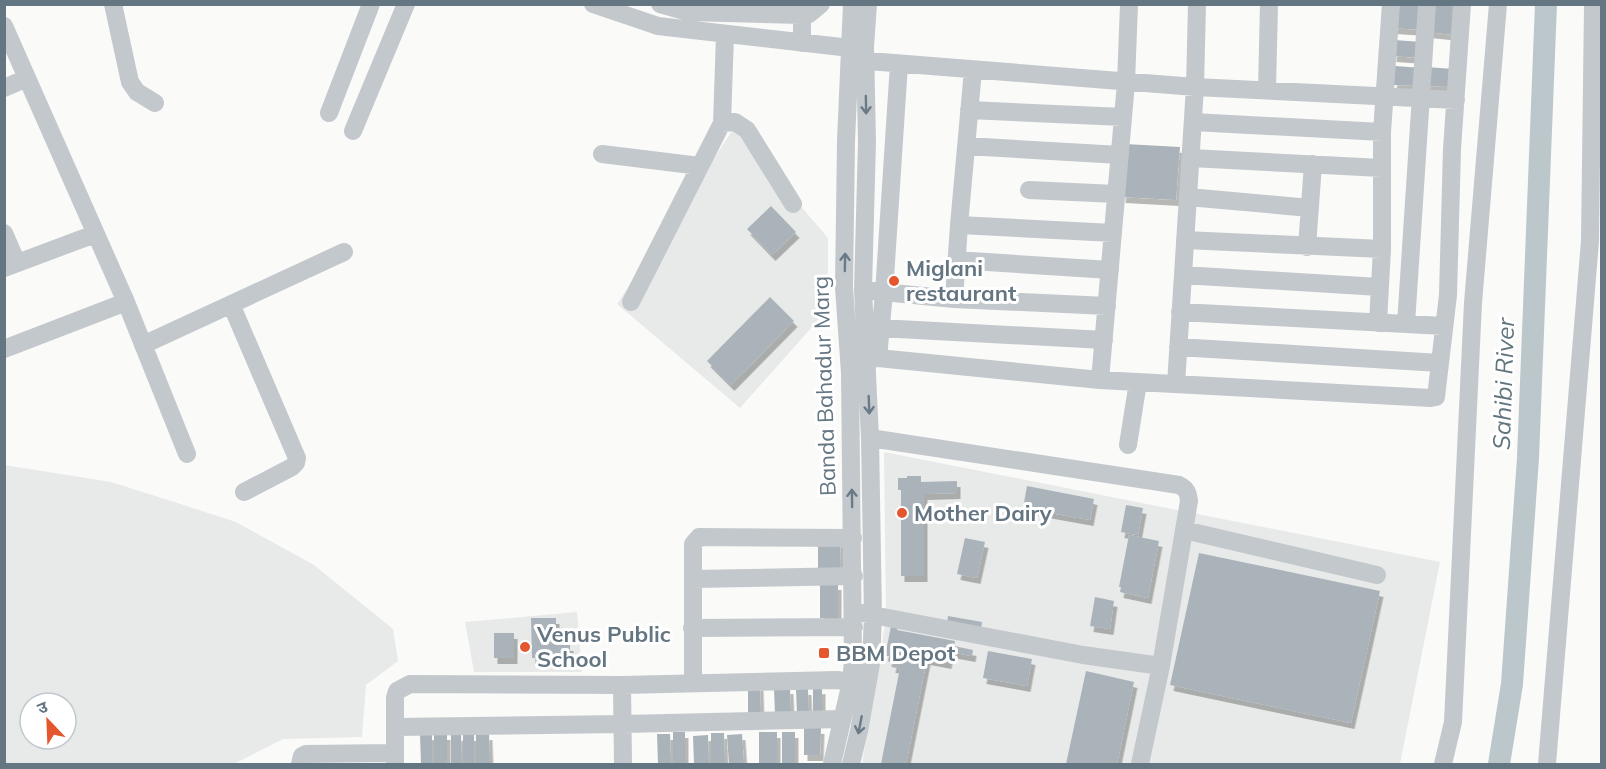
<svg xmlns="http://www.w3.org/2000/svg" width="1606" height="769" font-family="Mulish,'Noto Sans Devanagari',sans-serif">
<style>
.built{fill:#e8e9e9;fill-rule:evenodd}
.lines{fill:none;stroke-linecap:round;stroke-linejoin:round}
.river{stroke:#bbc7cb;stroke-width:22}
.building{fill:#aab3b9;filter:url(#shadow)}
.minor{stroke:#c3c8cc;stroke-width:18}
.oneway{stroke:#6a7a87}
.poi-dot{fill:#e4572e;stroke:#fff;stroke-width:2}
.labels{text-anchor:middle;stroke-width:6;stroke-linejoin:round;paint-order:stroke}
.poi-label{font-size:22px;font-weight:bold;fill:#657683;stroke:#fff;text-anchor:start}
.street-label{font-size:22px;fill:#657683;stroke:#fff}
.water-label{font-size:24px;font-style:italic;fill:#60757c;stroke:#fff}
</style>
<defs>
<filter id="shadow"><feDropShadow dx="3.5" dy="6" stdDeviation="0" flood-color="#0004"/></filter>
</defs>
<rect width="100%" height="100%" fill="#fafaf8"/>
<path class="built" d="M734,128L828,238V309L740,408L617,304Z
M884,452L1440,562L1400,764H862L886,619Z
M4,465L111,482L171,501L236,522L314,565L393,629L398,661L366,685L362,737L283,739L234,764H5ZM30,703H66V739H30Z
M577,612L582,672H474L465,622Z"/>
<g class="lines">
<path class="river" d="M1499,764L1512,684L1528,458L1546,4"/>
</g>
<path class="building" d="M1394,4H1425L1423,30L1392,28Z
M1431,4H1458L1457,16L1450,15L1457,17L1455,35L1428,32Z
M1394,40L1422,42L1420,58L1393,56Z
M1395,66L1422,68L1420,86L1393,85Z
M1426,67L1453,69L1452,87L1425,86Z
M1125,144L1180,147L1176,200L1122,197Z
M771,206L796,232L772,255L747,229Z
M770,297L794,321L731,385L707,361Z
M907,476H921V482L957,481V493L924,494V576H901V490H898V478H907Z
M1027,486L1094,499L1090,520L1023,508Z
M1126,505L1143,508L1138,535L1121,532Z
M1129,535L1159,541L1148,598L1120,592L1121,587H1119Z
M965,538L985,542L977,578L957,574Z
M840,541L841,575H818V542Z
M1199,553L1380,591L1351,723L1170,685Z
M820,584H838V618H820Z
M1095,597L1114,601L1110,629L1090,626Z
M948,616L982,622L981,630L947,624Z
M531,618H556V645H570V658H532Z
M891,626L898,628L897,630L955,641L954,646L973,650L972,656L950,652L948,663L927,659L906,764H881L900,668L892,667L893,662L888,661L889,656H885Z
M494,633H514V658H494Z
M988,651L1032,659L1027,686L983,678Z
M1086,671L1134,682L1117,764H1066Z
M748,685H760L761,718L748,719Z
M790,688L791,713L775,714L774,689Z
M822,688V715H813V689Z
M796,689H808L809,715H797Z
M804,727L821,728L820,755H804Z
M673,732H685V764H673Z
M759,732H777V764H759Z
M782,732H795V764H782Z
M711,733H724L725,764H711Z
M432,734V764H421L420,735Z
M434,734H447V764H434Z
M489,734L490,764H476V735Z
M657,734H670L671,764H658Z
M742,734L744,764H729L727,735Z
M451,735H461L462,764H451Z
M463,735H474V764H463Z
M708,735L709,764H694L693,736Z"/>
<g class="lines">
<path class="minor" d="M113,4L130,82L137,92L155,103
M593,4L658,26L850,48H863
M660,4L688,12L802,15V43
M802,15L809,14L821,4
M4,26L126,302L187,454
M856,60L1195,87L1456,100
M4,88L27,78
M1267,90L1269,4
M969,110L1123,117
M329,113L371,4
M1193,122L1382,132
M722,123L735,122L747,130L793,204
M353,131L406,4
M966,146L1120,155
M602,154L700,166
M1191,158L1381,168
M1029,190L1116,194
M1188,197L1310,208
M959,225L1113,233
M4,233L17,263
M1185,240L1382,249
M1307,247L1313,164
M956,260L1110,270
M4,268L95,234
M1183,275L1379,287
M873,291L954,299L1107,306
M954,299L959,225L973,70
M631,302L722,123L725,35
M231,304L297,458L296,463L292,467L244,492
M1180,312L1444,326
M1378,323L1382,249V132L1391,4
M1406,324L1427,4
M880,328L1104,340
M143,345L344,252
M1178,347L1440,363
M4,349L126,302
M878,358L884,293L899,64
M850,360L878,358L1100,380L1431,398L1436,397L1448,295L1452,149L1462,4
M1100,380L1126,83L1129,4
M1176,384L1195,87L1197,4
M870,438L1179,485C1187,489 1188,493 1189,501L1161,666L1140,764
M1128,445L1138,382
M1184,530L1377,575
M693,579L854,576
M862,613L1083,655L1161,666
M692,628L854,627
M693,683V544L699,537L853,538
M622,685L623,764
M395,727L623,724L842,719
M300,764L302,756L306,754L395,753
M395,764V698L397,691L410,684L622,685L837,680L862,684
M832,764L851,682L853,661L850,373L844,287L846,141L852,4
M851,764L859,731L871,664L873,615L870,438L863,289L867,142L865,47L868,4
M1443,764L1453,722L1473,303L1498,4
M1547,764L1590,241L1593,4"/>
</g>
<defs><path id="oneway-shaft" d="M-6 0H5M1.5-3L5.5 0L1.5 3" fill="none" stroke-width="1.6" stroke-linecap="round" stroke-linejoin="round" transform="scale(1.5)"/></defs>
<g class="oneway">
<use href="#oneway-shaft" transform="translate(866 105) rotate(89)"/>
<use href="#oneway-shaft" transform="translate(845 262) rotate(-89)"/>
<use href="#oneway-shaft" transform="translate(869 405) rotate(88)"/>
<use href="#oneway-shaft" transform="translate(852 498) rotate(-91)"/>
<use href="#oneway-shaft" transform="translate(860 725) rotate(101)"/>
</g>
<g class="poi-dot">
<circle cx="894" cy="281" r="6"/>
<circle cx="902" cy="513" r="6"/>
<circle cx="525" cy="647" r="6"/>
<rect x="818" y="647" width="12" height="12" rx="3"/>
</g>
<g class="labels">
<g class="poi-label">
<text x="906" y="276">Miglani<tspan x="906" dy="25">restaurant</tspan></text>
<text x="914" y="521">Mother Dairy</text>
<text x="537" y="642">Venus Public<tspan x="537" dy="25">School</tspan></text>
<text x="836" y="661">BBM Depot</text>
</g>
<g class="street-label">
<text transform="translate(824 386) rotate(-92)" y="8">Banda Bahadur Marg</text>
</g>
<g class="water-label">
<text transform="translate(1504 384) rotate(-88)" y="8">Sahibi River</text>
</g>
</g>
<rect width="1606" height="769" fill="none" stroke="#657683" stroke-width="12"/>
<g transform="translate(48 721) rotate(337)"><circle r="28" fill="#ffffff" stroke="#c1c8cd" stroke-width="1.5"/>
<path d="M0-4.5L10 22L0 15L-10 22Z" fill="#e4572e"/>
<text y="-9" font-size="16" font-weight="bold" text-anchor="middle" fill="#657683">उ</text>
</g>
</svg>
